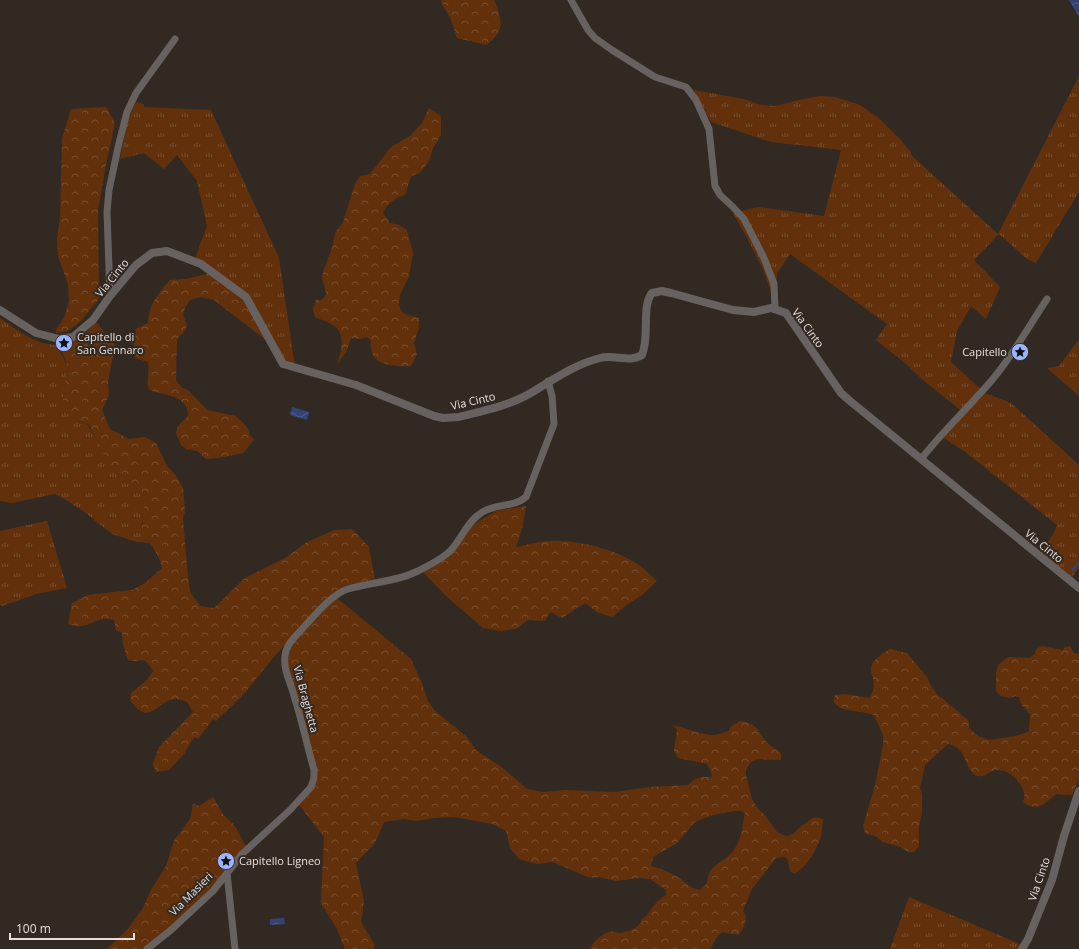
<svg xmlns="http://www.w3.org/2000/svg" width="1079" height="949" font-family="'Open Sans',sans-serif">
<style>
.grass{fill:url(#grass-tufts)}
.forest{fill:url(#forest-crowns);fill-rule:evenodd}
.water{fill:url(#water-waves)}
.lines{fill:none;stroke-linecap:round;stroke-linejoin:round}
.stream{stroke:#334375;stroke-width:2.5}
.minor{stroke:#67625f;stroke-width:7}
.tertiary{stroke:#67625f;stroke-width:8}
.labels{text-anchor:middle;stroke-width:4;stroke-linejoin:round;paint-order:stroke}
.street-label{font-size:11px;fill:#e6dfdb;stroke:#332923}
.poi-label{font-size:11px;fill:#e6dfdb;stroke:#332923;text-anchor:start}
</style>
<defs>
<pattern id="grass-tufts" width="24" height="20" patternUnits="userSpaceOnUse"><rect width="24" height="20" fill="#62310c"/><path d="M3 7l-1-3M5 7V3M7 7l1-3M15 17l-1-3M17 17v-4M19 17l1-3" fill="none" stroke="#784e2f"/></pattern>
<pattern id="forest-crowns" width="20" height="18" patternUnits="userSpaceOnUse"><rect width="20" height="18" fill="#62310c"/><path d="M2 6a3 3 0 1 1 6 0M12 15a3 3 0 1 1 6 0" fill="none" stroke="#784e2f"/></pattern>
<pattern id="water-waves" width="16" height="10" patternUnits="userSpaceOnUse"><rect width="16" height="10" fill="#334375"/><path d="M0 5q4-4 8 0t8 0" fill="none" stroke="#515e88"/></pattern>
</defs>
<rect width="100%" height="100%" fill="#332923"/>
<path class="grass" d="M1079,76V192L1036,263L1027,259L999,234L974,260L1000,287L986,319L971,306L957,331L951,362L985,393L1011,403L1079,465V568L1072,577L1040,552L1053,535L1057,525L964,451L942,437L964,413L923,380L905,363L876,340L887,324L790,254L777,273L776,306L763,269L747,238L733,213L758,207L824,216L841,150L771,142L711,122L694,90L744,99L761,105L776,106L799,100L820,96L835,97L860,105L880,119L899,138L910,151L912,156L998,234Z
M136,102L144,104V107L211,110L279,258L295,367L283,362L276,348L195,259L207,226L197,181L177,155L164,169L144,153L120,159L128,119Z
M0,318C17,330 37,346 59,345L60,352L68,367L64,388L76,420L88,425L117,473L129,480L142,494L145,510L141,531L150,543L137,542L112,534L83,511L66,500L55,494L12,503L0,501Z
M1079,339V396L1047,368L1059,366Z
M47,521L67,588L36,594L2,606L0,605V531Z
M909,897L1020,944L1017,949H890Z"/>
<path class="forest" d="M441,0H494C502,20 506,31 486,45L457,38L450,17L442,4Z
M104,107L107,108L115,123L106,165L98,210L99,299L81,321L72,328L65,332L56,333V330L64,318L69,301L68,284L58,256L57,238L60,218L62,139L71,109Z
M429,108L441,116V135L433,148L429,161L420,173L411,176L405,195C395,197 387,204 383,213L390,223L399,225L407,230L413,253L409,276L400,295L399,304L401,311L405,314L419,318V328L414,343L417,354L411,366C403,367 383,366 376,359C371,355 370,347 371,341L367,337L360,339L351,338L347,350L338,364C340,352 347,333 333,325C328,322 321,320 315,317L313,309L316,300H321L325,297L326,292L322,278L323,272L332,248L335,233L343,222L355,184L360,176L370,174L391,147L410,136L422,123Z
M216,272L247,296L276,348L214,300L200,297L190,300L185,308L183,315L187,325L185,331L177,339L176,380L182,388L188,390L207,410L236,416L247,427L250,435L254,440L243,453L219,458L206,459L197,451L186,449L181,445L176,433L178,426L188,416C189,395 163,395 149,390C146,381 150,372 148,362L135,358L133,350L136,329L148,323C148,306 159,292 170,280L185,279Z
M96,322L115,345L108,382L109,395L102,410L110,429L129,439L145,437L156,443L167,466L177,477L183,488L185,511L183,519L187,566L190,592L200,606L214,608L245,578L285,558L307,542L335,530L352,529L369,547L375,580L346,586L313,613L273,658L243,695L216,721L213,719L198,739L194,737L184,754L169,770L156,772L153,764L159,747L193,712L187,702C183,701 178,698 174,699C157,701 149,728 130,700L131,693L147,680L153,671C143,654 143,664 128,660L123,645L122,633L116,630L114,620C96,616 96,624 81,626C77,627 72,625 68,624L72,603L88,595L132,590L145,583L162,568C160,555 149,542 141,531C145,509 148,498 130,481C126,477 120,476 117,473C105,461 97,439 89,425L76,420L63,406L64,388L68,367L59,345C75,343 86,335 96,322Z
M526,506L522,529L516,547H517C531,544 545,540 559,541C588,542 620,551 643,568C648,572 652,577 657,581L642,595L628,604L612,617L597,612L585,603L562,618L550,612L545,621L528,620L516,629L501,631L483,628L446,596L423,572L463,539L473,525L496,511Z
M337,598L411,659L421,681L428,701L435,711L467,737L477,751L503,768L527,789L543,792L565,790L615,792L650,787L688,785L695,779L702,777H712L711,771L707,764L678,758L674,751L677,730L673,725C685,728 702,735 714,735C719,735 723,732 729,731L730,727L740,721C755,724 756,726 763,738C767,744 775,749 781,753V760L757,759L750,763L746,770V775L752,799L757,808L764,814L777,832L786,836L793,834L800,827L814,817L820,818L823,820C822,827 822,836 819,842C814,854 805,868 794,874L790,871L788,860L785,857L776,858L752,889L744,908L743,911C749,918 744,930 738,935L722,932L717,937L710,949H590C593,942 601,934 609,932C613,931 615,932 618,933C627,933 640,928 642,919C649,915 650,910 655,904C658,900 662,898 666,895V890L650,879L640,878L616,881L599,877L590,878L553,862L537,864L519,859L510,848L506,831L492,824L455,817L434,818L416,821L404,819L384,822L375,843L356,863L364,901L361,922L375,945L373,949H345L337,929L321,903L324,837L299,805L314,787L318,777L295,692L282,656L312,620ZM734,811H742L745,813C742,829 741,847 726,858C721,862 716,864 712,869C705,878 711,882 700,890C690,889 686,882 678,877C670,873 660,868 651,866L653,857L677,843L695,822L713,815Z
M1042,646L1063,650L1065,647L1070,646L1074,653L1079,654V779L1072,795L1056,794C1046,803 1037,813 1023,802C1024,799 1025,795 1024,793C1022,782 1009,770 998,770C990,769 984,780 975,775C963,767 969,749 948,744L925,765L920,788L922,794V812L919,827V846L914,852H908L901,847L883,842L875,836L865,833L863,826L875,785L883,745V735L874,715C862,710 844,713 834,703L835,695L845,694L870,698C884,673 853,671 890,649L907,653L927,677L930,684L937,694L969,721V728L978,736L989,740L1016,736L1025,733L1029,731L1030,714L1021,704L1019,697L1015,696L1010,698L1000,696L996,691V673L998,665L1008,657L1030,658L1035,654L1036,649Z
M213,797L223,814L235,826L249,852L223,884L176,930L153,949H107L128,929L143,908L151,890L166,866L174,841L190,819L193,804L199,806Z"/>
<path class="water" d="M1069,0H1079V17L1070,2Z
M292,407L309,412L307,420L290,415Z
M284,918L285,924L270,925V919Z"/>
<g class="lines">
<path class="stream" d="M1072,571L1079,562"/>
<path class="minor" d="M571,0L588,30L595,38L612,50L655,77L686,87L696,100L709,129L715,186L720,195L733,207L744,219L764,258L774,284L775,308
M110,296L107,212L109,190L119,143L127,112L136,93L175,39
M921,459C943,431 969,407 992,380C1013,355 1029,326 1047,299
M227,873L235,949
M147,949L171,930L213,891L242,854L290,810L311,787L314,778V770C307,745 302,721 294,696C291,683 283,670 285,656C286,644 295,637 303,628C314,616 332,594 348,589C371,582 396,582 418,571C429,565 443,559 451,550C462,538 467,522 481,513C495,503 513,508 526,497L554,424L552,396L548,381"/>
<path class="tertiary" d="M0,310L36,333L59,339L73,337L93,320L110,296L136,265L152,253L167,251L201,264L246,297L283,364L356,385L434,416L443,418L459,417C482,411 508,406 529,394C553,380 573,365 600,358C614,354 629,363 642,355C650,337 641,307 652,293L662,291L671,293L733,310L754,312L771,308L786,313L841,393L850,401L1079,588
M1022,949L1028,939L1052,880L1064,836L1079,791"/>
</g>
<defs>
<symbol id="sight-disc" viewBox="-11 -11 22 22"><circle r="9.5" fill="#9ab5fd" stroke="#332923"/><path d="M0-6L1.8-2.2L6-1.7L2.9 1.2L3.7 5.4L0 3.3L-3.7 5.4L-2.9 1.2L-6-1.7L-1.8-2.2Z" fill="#111"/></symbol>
</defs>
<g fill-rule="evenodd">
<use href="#sight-disc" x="54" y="333" width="20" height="20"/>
<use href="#sight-disc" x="1010" y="342" width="20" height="20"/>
<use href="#sight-disc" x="216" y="851" width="20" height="20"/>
</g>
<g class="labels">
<g class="street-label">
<text transform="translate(112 278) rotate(-51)" y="4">Via Cinto</text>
<text transform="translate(808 328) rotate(54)" y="4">Via Cinto</text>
<text transform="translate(473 401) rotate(-13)" y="4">Via Cinto</text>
<text transform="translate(1044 546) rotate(39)" y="4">Via Cinto</text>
<text transform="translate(306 699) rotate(75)" y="4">Via Braghetta</text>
<text transform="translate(1039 879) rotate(-71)" y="4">Via Cinto</text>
<text transform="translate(191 894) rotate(-45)" y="4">Via Masieri</text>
</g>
<g class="poi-label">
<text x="77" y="341">Capitello di<tspan x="77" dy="13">San Gennaro</tspan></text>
<text x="1007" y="356" text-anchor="end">Capitello</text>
<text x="239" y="865">Capitello Ligneo</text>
</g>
</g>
<path d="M10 933v6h124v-6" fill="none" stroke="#e6dfdb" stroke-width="2"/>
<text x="16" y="933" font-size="12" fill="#e6dfdb" stroke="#332923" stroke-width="3" paint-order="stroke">100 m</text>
</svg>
